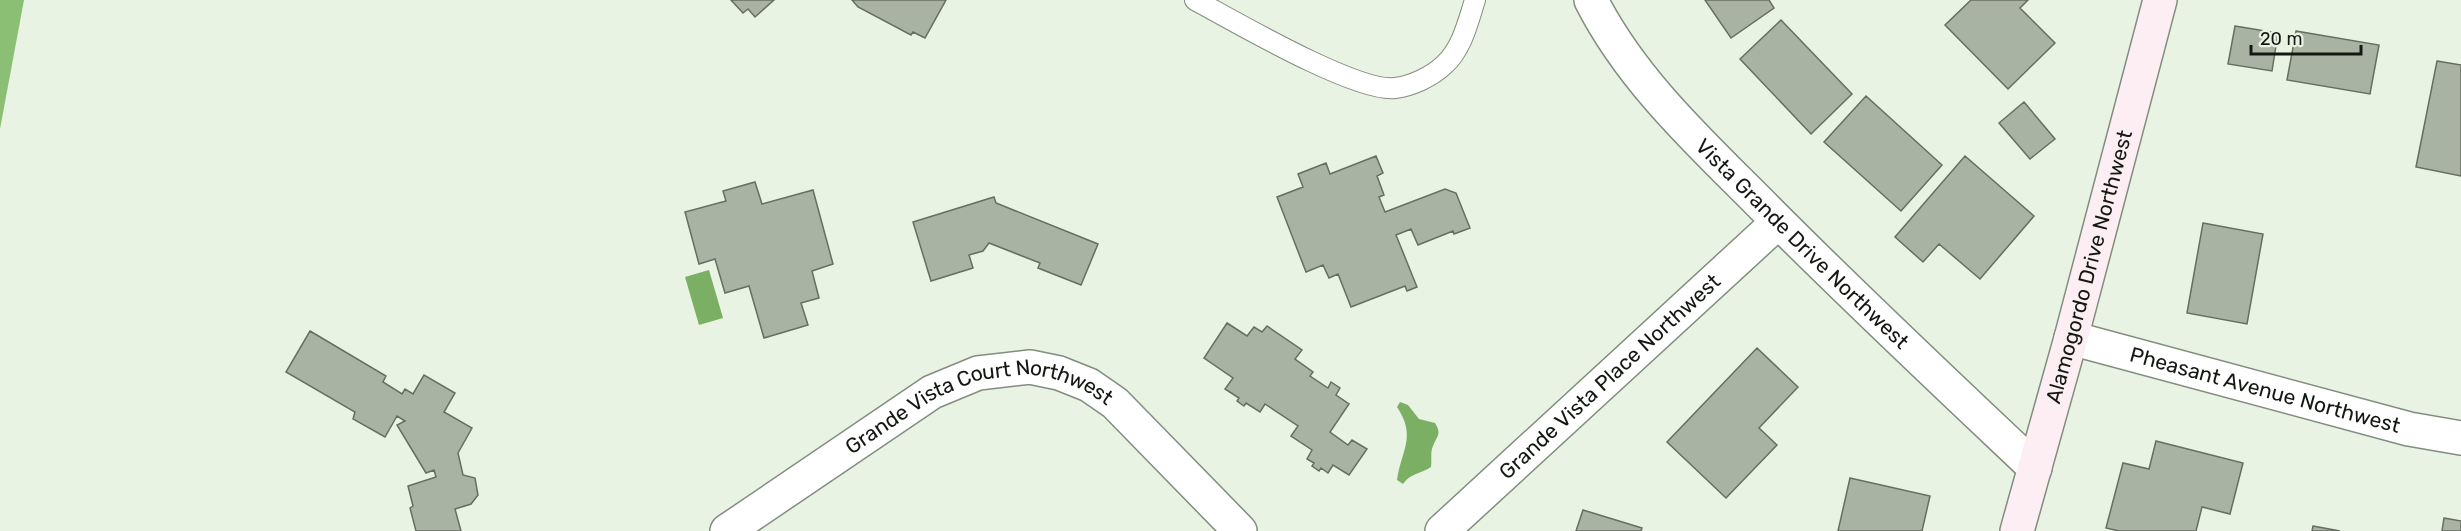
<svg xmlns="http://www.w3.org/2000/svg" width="2461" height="531" font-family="Rubik,sans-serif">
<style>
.forest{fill:#8bbf74}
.water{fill:#7baf64}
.building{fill:#a8b3a4;stroke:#656f61;stroke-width:1.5}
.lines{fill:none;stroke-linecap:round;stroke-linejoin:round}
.lane-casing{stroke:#838d7f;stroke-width:22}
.street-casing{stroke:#838d7f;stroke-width:36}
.secondary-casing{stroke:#838d7f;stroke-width:36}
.lane{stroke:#fff;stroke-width:20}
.street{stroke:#fff;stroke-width:33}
.secondary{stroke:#fceef2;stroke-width:33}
.labels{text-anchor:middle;stroke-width:4.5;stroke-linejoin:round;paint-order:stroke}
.street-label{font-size:21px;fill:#141813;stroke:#e8f3e3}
</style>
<rect width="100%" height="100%" fill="#e8f3e3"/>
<path class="forest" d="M0,0H24L0,129Z"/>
<path class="water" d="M709,270L723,318L699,325L685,277Z
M1400,402L1408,405L1419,419L1435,423C1442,434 1437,436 1433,446C1430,452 1432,461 1431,467C1421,474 1410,473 1403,484L1397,480C1401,450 1417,437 1397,407Z"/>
<path class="building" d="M731,0H774L755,17L748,9L743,13Z
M852,0H946L925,38L913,32L911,35L858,7Z
M1705,0H1769L1774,8L1731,38Z
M1971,0H2028L2020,8L2055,43L2008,89L1945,25Z
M1781,20L1852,94L1811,134L1740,59Z
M2235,26L2278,33L2272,71L2228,64Z
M2296,31L2379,45L2370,94L2287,80Z
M2437,61L2461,65V176L2416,167Z
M1866,96L1942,165L1901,211L1824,142Z
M2024,102L2055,139L2030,159L1999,123Z
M1376,156L1383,173L1377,176L1384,195L1379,197L1385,212L1445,189L1456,193L1470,228L1454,234L1453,231L1418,245L1411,229L1396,235L1417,287L1407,291L1405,286L1351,307L1338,274L1329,278L1323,265L1306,272L1277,197L1303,187L1298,174L1326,163L1330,174Z
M1965,156L2034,216L1980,279L1939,244L1923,262L1895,237Z
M755,182L762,204L813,190L833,264L812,271L819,298L801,303L808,325L764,338L749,286L725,293L715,259L699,264L685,212L726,201L723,191Z
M994,197L996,203L1098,244L1081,285L1038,268L1040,263L989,243L983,251L969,255L973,268L931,281L913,222Z
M2203,223L2263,234L2247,324L2187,313Z
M1227,323L1247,336L1254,327L1262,332L1267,326L1302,350L1295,359L1313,372L1310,376L1328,388L1331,382L1340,388L1336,395L1349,404L1330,432L1348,445L1352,440L1367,449L1349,475L1333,465L1328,473L1321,468L1319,471L1312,466L1314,463L1307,459L1312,450L1291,436L1298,426L1265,404L1260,412L1246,403L1244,406L1237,401L1239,398L1225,389L1233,378L1204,358Z
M310,331L386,376L383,382L402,394L405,389L413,394L424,375L455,393L444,412L472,428L458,453L463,475L475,478L478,495L471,504L455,509L461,531H416L410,508L413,506L408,486L436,477L434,470L426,473L397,425L405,421L397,416L385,437L353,419L355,412L286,372Z
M1757,348L1798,387L1759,428L1777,445L1726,498L1667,442Z
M2156,441L2243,463L2230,514L2202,507L2196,531H2119L2106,528L2123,463L2149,469Z
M1850,478L1930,496L1922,531H1838Z
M1583,510L1642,528L1641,531H1576Z
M2444,518L2461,521V531H2442Z
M2313,526L2340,531H2312Z"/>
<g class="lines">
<defs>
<path id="lane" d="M1195,0C1234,21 1357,93 1395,88C1412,86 1431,77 1444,65C1462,49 1468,22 1475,0"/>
<g id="street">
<path id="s1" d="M1591,0C1631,79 1697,140 1759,202C1849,293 1942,380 2035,468"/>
<path id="s2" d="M2071,338L2409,429L2461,438"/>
<path id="s3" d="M727,531L932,392L978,373L1030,367L1059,373L1089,385L1115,403L1240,531"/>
<path id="s4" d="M1442,531L1778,222"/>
</g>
<g id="secondary">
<path id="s5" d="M2017,531L2071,338L2160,0"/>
</g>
</defs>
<use href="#lane" class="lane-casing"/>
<use href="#street" class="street-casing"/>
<use href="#secondary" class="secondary-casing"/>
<use href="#lane" class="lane"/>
<use href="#street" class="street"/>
<use href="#secondary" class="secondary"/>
</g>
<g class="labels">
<g class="street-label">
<text dy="7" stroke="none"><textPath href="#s1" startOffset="324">Vista Grande Drive Northwest</textPath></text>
<text dy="7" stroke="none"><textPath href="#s5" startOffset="274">Alamogordo Drive Northwest</textPath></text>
<text dy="7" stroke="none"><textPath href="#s4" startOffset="228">Grande Vista Place Northwest</textPath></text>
<text dy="7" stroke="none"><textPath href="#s2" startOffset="201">Pheasant Avenue Northwest</textPath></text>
<text dy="7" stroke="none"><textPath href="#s3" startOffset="292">Grande Vista Court Northwest</textPath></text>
</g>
</g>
<path d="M2251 45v9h110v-9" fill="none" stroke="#141813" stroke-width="3"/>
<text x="2260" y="45" font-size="18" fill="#141813" stroke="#e8f3e3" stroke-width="4.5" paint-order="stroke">20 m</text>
</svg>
